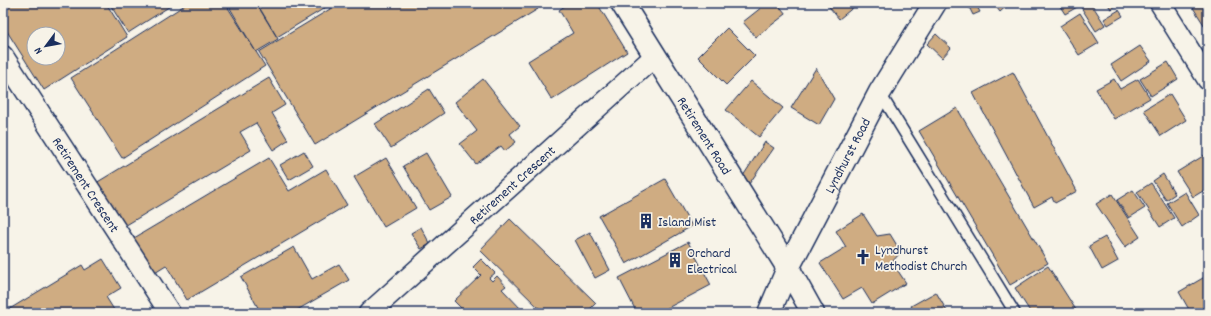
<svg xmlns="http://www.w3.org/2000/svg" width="1211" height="316" font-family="Dekko,sans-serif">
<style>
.building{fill:#cfac82;stroke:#1b2f5e;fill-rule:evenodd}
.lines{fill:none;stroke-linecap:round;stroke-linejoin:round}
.lane-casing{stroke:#1b2f5e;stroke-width:13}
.street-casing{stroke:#1b2f5e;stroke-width:23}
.secondary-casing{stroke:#1b2f5e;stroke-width:25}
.lane{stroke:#f7f3e8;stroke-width:10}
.street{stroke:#f7f3e8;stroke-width:20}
.secondary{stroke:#f7f3e8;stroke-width:22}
.labels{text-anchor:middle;stroke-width:3.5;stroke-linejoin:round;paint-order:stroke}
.street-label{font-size:14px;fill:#1b2f5e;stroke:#f7f3e8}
.poi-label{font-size:14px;fill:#1b2f5e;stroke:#f7f3e8;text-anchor:start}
</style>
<rect width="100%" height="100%" fill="#f7f3e8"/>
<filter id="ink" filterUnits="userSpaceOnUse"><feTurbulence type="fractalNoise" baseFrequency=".025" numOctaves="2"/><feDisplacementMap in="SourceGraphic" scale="8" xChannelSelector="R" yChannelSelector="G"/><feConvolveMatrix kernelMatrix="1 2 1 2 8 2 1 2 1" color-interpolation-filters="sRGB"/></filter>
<g filter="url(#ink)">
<path class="building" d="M5,3H106L127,37L44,90L3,25V4ZM34,34H58V58H34Z
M109,3H175L128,33Z
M188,3H225L265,66L122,158L71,78Z
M227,3H256L278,39L256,52Z
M266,3H333L277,37L259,7Z
M340,3H534L538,9L315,145L259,52Z
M569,3H597L627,52L552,100L528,61L573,33L559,10Z
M767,3H777L786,14L756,37L743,22Z
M826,3H852L855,6L839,19Z
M967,3H975L980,12L973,15Z
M993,3H1010L1000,12Z
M1058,3H1077L1079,6L1065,14Z
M1080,3H1091L1105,25L1096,31L1079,4Z
M1107,3H1121L1111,9Z
M1190,3H1208V31Z
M1119,10L1123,16L1108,25L1104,19Z
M1080,13L1099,43L1079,55L1060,26Z
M727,28L755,56L726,85L698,57Z
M936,34L951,48L942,58L927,44Z
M1140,46L1151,61L1121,81L1111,65Z
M1168,62L1178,79L1151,96L1140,79Z
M816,68L834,99L819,125L791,108Z
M1013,72L1077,191L1055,203L1052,197L1034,207L973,93Z
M269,78L285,105L272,113L288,140L273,150L256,123L240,132L251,150L123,227L96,183Z
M483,79L520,126L510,134L516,142L505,151L501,146L476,164L460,144L477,131L455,102Z
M1114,79L1120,89L1138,79L1150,98L1114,119L1096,89Z
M751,81L783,108L759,137L726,110Z
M429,89L444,113L391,148L375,124Z
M1170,94L1186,120L1161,136L1144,110Z
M957,108L1048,263L1010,285L919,131Z
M765,142L774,148L749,184L741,179Z
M304,151L313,166L289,180L280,165Z
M426,153L452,197L429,210L403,166Z
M1208,153V188L1193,197L1177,172Z
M269,158L289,191L326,169L347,205L187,300L166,265L150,275L129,241Z
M386,158L416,208L384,227L354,177Z
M1163,174L1175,194L1166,200L1153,181Z
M665,179L692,226L626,264L599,216Z
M1151,183L1174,218L1160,227L1137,192Z
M1133,190L1145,208L1129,218L1117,200Z
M1185,192L1199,215L1182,227L1167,203Z
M1112,194L1140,237L1125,247L1096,204Z
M863,214L877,236L890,234L901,252L892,262L906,283L872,304L862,288L843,299L820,263L846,247L836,231Z
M510,219L596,303L586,313H544L480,250Z
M421,227L430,244L421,249L411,233Z
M590,232L610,270L595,278L575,240Z
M1105,237L1118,261L1102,270L1089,246Z
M688,242L711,285L658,313H637L619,278Z
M294,247L312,279L339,264L349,280L292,313H261L241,277Z
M103,259L121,288L106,297L116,313H3L82,265L85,270Z
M481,259L495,273L489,278L492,281L497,276L506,286L502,289L523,311L521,313H466L454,301L481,275L473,267Z
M1048,266L1078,313H1031L1015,288Z
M1208,275V313H1191L1179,292Z
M936,292L948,313H915L911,306Z"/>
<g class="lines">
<defs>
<path id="lane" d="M880,93L1015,313"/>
<g id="street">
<path d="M1160,3L1208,80"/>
<path id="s1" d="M3,56L170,313"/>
<path id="s2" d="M369,313L655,56"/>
</g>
<g id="secondary">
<path id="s3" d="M622,3L788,268L813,313"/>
<path id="s4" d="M769,313L788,268L880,92L935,3"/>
</g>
</defs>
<use href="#lane" class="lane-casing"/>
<use href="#street" class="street-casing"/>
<use href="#secondary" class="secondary-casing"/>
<use href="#lane" class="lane"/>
<use href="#street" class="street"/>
<use href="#secondary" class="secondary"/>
</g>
</g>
<defs>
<symbol id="building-bare" viewBox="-9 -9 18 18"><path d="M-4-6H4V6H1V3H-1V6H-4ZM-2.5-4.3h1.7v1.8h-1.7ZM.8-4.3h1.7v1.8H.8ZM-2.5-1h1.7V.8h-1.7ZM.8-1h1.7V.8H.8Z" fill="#1b2f5e" stroke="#f7f3e8" stroke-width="2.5" paint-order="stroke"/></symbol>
<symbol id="church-bare" viewBox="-9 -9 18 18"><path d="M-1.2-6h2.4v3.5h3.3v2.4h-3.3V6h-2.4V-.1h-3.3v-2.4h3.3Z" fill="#1b2f5e" stroke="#f7f3e8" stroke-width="2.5" paint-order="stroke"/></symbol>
</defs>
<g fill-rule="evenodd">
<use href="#building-bare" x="635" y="210" width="22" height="22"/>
<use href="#church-bare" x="852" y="246" width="22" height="22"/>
<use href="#building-bare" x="664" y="249" width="22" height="22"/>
</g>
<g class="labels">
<g class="street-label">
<text dy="5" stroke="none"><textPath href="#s3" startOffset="156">Retirement Road</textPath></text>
<text dy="5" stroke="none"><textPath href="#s4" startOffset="176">Lyndhurst Road</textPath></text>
<text dy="5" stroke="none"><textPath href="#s1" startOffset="153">Retirement Crescent</textPath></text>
<text dy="5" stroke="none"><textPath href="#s2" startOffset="192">Retirement Crescent</textPath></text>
</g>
<g class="poi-label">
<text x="658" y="226">Island Mist</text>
<text x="875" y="254">Lyndhurst<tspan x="875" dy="16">Methodist Church</tspan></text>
<text x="687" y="257">Orchard<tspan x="687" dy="16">Electrical</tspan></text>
</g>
</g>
<rect width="1211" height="316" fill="none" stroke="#f7f3e8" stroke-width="16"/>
<rect x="8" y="8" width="1195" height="300" fill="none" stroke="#1b2f5e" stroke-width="1.5" filter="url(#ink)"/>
<g transform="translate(46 46) rotate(238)"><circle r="19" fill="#f7f3e8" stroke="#9fa5b1"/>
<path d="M0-3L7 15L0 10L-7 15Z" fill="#1b2f5e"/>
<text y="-6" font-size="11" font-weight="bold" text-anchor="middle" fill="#1b2f5e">N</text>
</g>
</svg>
